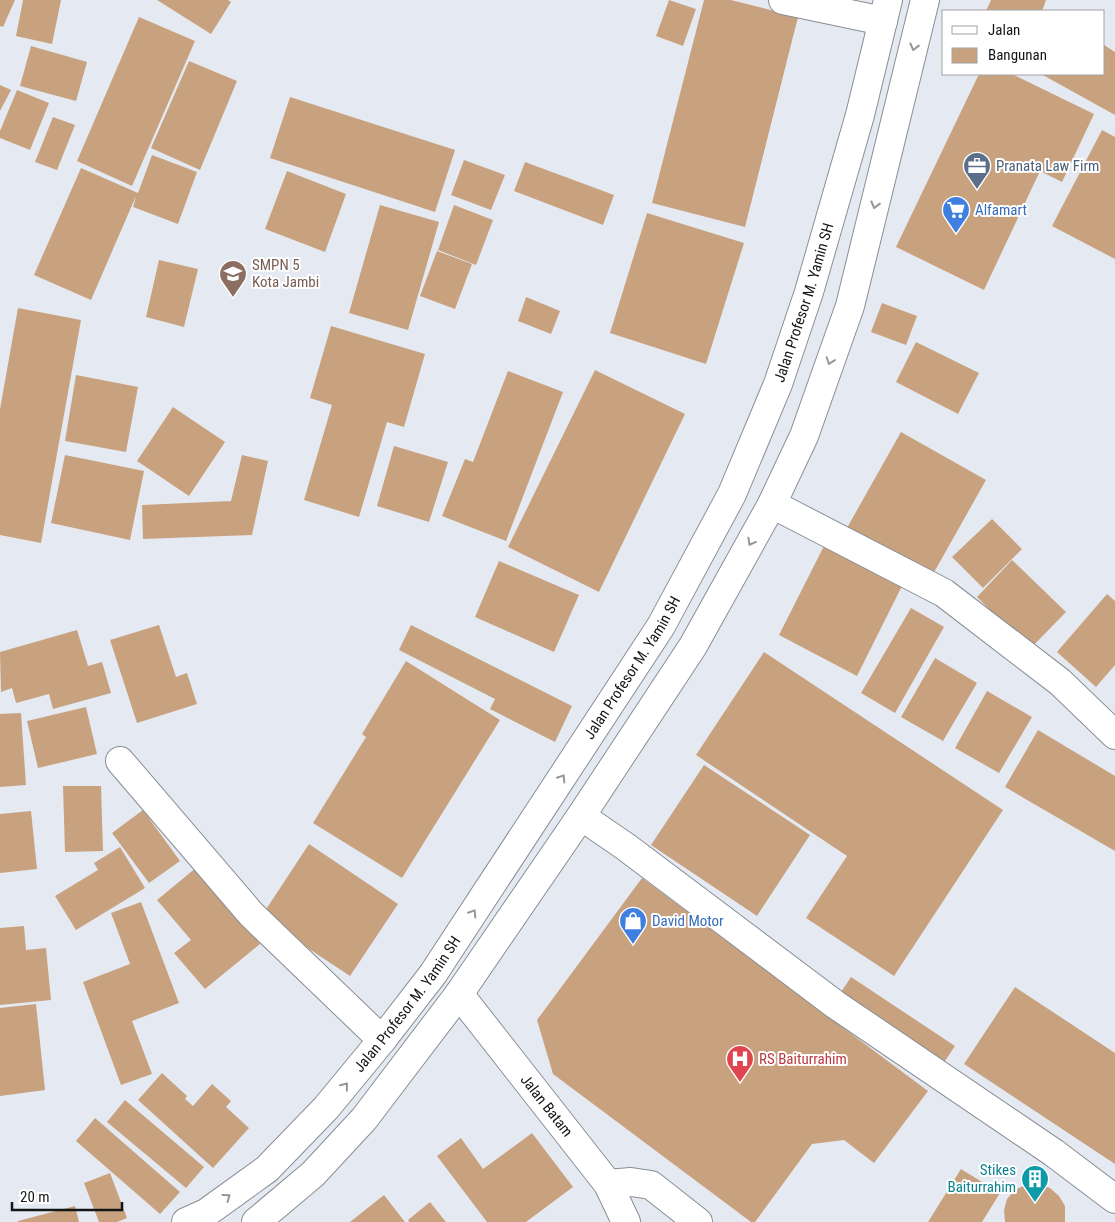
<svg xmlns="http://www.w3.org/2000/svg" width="1115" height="1222" font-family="'Roboto Condensed',sans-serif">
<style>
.building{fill:#c8a27f}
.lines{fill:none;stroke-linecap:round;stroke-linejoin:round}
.minor-casing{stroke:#898e95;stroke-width:30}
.highway-casing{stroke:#898e95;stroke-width:30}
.minor{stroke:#fff;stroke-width:28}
.highway{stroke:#fff;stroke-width:28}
.oneway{stroke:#959697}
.labels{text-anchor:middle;stroke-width:4;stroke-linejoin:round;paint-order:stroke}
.service-label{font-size:15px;fill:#4e5e75;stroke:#fff;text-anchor:start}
.shop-label{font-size:15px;fill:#366cbe;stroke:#fff;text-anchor:start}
.education-label{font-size:15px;fill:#785e54;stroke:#fff;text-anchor:start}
.street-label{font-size:15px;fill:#131517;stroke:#fff}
.health-label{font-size:15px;fill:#be3a42;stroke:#fff;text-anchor:start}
.culture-label{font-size:15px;fill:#0d838f;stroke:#fff;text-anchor:end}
</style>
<rect width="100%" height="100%" fill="#e5eaf2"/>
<path class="building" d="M0,0H15L3,27L0,26Z
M23,0H61L52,44L16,36Z
M157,0H228L231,2L211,34Z
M669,0L696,9L683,46L656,36Z
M704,0H731L798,17L745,227L652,203Z
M991,0H1046L1042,11H986Z
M139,17L195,41L132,186L77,161Z
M1104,45L1115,52V115L1041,74H1104Z
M31,46L87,62L76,101L20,86Z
M189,61L237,81L200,170L151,148Z
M979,74H1012L1094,114L1062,182L1040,171L984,290L896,247Z
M0,85L11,90L0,111Z
M17,90L49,103L30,150L0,138V131Z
M290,97L455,150L435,212L270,158Z
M53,117L75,125L57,170L35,162Z
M1102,130L1115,137V259L1052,226Z
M152,155L197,172L178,224L133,207L136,196L91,300L34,275L81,168L138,193Z
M464,160L505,175L491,210L451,195Z
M525,162L614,195L603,225L514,191Z
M287,171L346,194L325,252L265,229Z
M380,205L439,222L408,330L349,313Z
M454,205L493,220L476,265L438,250Z
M647,213L744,243L706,364L610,333Z
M437,251L472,264L455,309L420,296Z
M159,260L198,269L184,327L146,317Z
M526,297L560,311L551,334L518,321Z
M882,303L917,316L906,345L871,332Z
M18,308L81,320L41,543L0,535V409Z
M331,326L425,354L404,427L387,422L359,517L304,500L332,405L310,398Z
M916,342L979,373L958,414L896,382Z
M595,370L685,414L599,592L508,547Z
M508,371L563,392L506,541L442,516L465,459L473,462Z
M76,375L138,387L126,452L65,441Z
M173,407L225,442L189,496L137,461Z
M901,432L986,480L928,583L843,535Z
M394,446L448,462L429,522L377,506Z
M65,455L144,471L130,540L51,523Z
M242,455L268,461L252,535L143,539L142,505L231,501Z
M992,519L1022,549L983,588L952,557Z
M825,544L903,584L857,676L779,635Z
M1012,560L1066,612L1030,649L977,597Z
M499,561L579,595L554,652L475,617Z
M1107,594L1115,601V665L1096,687L1057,652Z
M911,608L944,627L895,713L861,693Z
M159,625L176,677L187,673L197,704L137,723L110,640Z
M411,625L572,706L555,742L490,709L495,699L399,650Z
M77,630L88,666L102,662L111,693L53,709L49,694L16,703L12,688L1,692L0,652Z
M764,652L1003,810L894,976L806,918L847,856L696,755Z
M935,658L977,683L943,741L901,717Z
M406,661L500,720L402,878L313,823L366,737L362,734Z
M987,691L1032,717L999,773L955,748Z
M86,707L97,754L38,768L27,721Z
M21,713L26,785L0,787V714Z
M1038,730L1115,776V851L1005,787Z
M704,765L810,835L757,916L651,845Z
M63,786H101L103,851L65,852Z
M143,810L180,861L149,883L112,833Z
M31,811L37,869L0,873V814Z
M309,844L398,904L350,976L261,917Z
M120,847L145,888L76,930L55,896L98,870L94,863Z
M197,867L260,944L205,989L174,953L191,940L157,900Z
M642,878L928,1091L874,1163L844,1140L812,1144L755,1222H751L553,1074L537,1020Z
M141,902L179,1003L132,1021L152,1074L121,1085L83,982L130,964L111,913Z
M24,926L26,950L46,948L51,1000L0,1005V928Z
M851,977L955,1046L941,1067L837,998Z
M1015,987L1115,1053V1164L964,1064Z
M36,1004L45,1090L0,1096V1008Z
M162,1073L187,1096L185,1099L193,1106L212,1084L231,1101L226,1107L249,1128L213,1168L138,1100Z
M125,1100L204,1167L186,1188L107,1122Z
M95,1118L180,1192L160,1214L76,1141Z
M532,1133L573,1187L526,1222H487L437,1156L461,1138L483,1169Z
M961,1169L1000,1193L982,1222H928Z
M110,1173L127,1218L117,1222H99L84,1183Z
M1027,1184H1039L1050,1188L1059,1196L1065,1206V1222H1005L1004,1210L1007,1199L1015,1190Z
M384,1195L405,1222H350Z
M430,1202L446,1222H409L408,1220Z
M75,1206L79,1222H18V1221Z"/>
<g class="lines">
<defs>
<g id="minor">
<path d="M783,0L883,21"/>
<path d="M772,504L944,593L1060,682L1115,735"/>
<path d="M120,761L251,914L382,1040"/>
<path d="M581,816L626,847L836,1005L1054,1153L1115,1199"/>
<path id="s1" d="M459,994L608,1184L626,1222"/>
<path d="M608,1184L631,1182L651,1185L698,1222"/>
</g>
<g id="highway">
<path id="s2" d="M186,1222L206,1213L267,1169L326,1108L382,1040L433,974L661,626L732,494L778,384L809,292L860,115L888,0"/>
<path d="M256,1222L313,1174L364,1119L459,994L581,816L693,646L772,504L804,436L850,306L925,0"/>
</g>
</defs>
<use href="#minor" class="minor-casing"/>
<use href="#highway" class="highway-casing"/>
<use href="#minor" class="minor"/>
<use href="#highway" class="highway"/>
</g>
<defs><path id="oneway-chevron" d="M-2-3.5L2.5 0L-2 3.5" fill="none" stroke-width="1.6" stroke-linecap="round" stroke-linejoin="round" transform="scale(1.25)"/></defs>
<g class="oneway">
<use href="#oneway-chevron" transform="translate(914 47) rotate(104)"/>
<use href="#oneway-chevron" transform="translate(875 205) rotate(104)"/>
<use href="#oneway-chevron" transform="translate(830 361) rotate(109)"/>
<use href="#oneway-chevron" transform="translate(751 542) rotate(119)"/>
<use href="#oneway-chevron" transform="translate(562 778) rotate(-57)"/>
<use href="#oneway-chevron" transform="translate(473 913) rotate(-57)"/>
<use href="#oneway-chevron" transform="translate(345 1086) rotate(-51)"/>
<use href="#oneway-chevron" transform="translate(227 1197) rotate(-36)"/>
</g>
<defs>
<symbol id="office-pin" viewBox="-11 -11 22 30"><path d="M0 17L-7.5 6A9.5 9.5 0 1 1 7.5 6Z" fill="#5c6f8a" stroke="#fff"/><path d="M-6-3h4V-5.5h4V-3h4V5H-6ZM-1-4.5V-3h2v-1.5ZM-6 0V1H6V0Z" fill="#fff"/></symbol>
<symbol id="supermarket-pin" viewBox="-11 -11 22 30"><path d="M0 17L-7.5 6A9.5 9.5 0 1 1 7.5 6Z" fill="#3f7fe0" stroke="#fff"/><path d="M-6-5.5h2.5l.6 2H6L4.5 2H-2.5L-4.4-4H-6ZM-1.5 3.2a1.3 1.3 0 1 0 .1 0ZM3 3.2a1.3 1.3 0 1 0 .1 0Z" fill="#fff"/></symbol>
<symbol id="school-pin" viewBox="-11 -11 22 30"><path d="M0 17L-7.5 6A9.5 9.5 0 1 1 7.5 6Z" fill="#8d6e63" stroke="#fff"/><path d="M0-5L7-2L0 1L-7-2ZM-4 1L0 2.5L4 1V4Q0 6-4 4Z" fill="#fff"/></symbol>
<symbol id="shop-pin" viewBox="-11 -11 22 30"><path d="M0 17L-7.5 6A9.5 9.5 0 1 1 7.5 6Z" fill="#3f7fe0" stroke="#fff"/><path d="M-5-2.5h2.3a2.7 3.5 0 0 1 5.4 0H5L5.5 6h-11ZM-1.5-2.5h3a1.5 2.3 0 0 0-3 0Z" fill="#fff"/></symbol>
<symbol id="hospital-pin" viewBox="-11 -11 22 30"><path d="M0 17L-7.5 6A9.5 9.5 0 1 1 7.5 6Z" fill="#e0444e" stroke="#fff"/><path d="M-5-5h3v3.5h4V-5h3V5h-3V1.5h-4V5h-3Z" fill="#fff"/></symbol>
<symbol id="building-pin" viewBox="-11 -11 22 30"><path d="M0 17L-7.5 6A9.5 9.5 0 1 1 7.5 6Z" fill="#0f9aa8" stroke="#fff"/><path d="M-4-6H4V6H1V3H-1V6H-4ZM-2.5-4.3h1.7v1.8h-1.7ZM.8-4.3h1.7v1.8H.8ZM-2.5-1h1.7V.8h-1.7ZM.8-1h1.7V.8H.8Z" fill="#fff"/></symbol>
</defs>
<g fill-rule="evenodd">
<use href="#office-pin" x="961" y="150" width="32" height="43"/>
<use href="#supermarket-pin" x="940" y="194" width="32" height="43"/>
<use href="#school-pin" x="217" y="258" width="32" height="43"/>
<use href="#shop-pin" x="617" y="905" width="32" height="43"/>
<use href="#hospital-pin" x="724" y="1043" width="32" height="43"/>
<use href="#building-pin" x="1019" y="1163" width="32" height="43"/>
</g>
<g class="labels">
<g class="service-label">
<text x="996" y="171">Pranata Law Firm</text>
</g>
<g class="shop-label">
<text x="975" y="215">Alfamart</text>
<text x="652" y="926">David Motor</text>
</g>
<g class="education-label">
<text x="252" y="270">SMPN 5<tspan x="252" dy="17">Kota Jambi</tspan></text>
</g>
<g class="street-label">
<text dy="5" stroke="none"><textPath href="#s2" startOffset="1124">Jalan Profesor M. Yamin SH</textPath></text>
<text dy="5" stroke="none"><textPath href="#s2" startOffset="719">Jalan Profesor M. Yamin SH</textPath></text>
<text dy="5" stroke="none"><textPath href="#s2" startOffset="314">Jalan Profesor M. Yamin SH</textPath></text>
<text dy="5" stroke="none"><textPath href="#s1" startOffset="142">Jalan Batam</textPath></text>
</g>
<g class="health-label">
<text x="759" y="1064">RS Baiturrahim</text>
</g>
<g class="culture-label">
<text x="1016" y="1175">Stikes<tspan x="1016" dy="17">Baiturrahim</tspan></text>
</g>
</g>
<rect x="942" y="10" width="162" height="65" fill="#ffffff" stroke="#a1a1a2"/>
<rect x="952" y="26" width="25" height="8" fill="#ffffff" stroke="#a1a1a2"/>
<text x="988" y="35" font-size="15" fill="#131517">Jalan</text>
<rect x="952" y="48" width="25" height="15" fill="#c8a27f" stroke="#a1a1a2"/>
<text x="988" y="60" font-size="15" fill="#131517">Bangunan</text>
<path d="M12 1202v8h110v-8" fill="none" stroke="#131517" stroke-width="2.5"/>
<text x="20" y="1202" font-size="15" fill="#131517" stroke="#ffffff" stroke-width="4" paint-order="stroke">20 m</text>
</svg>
